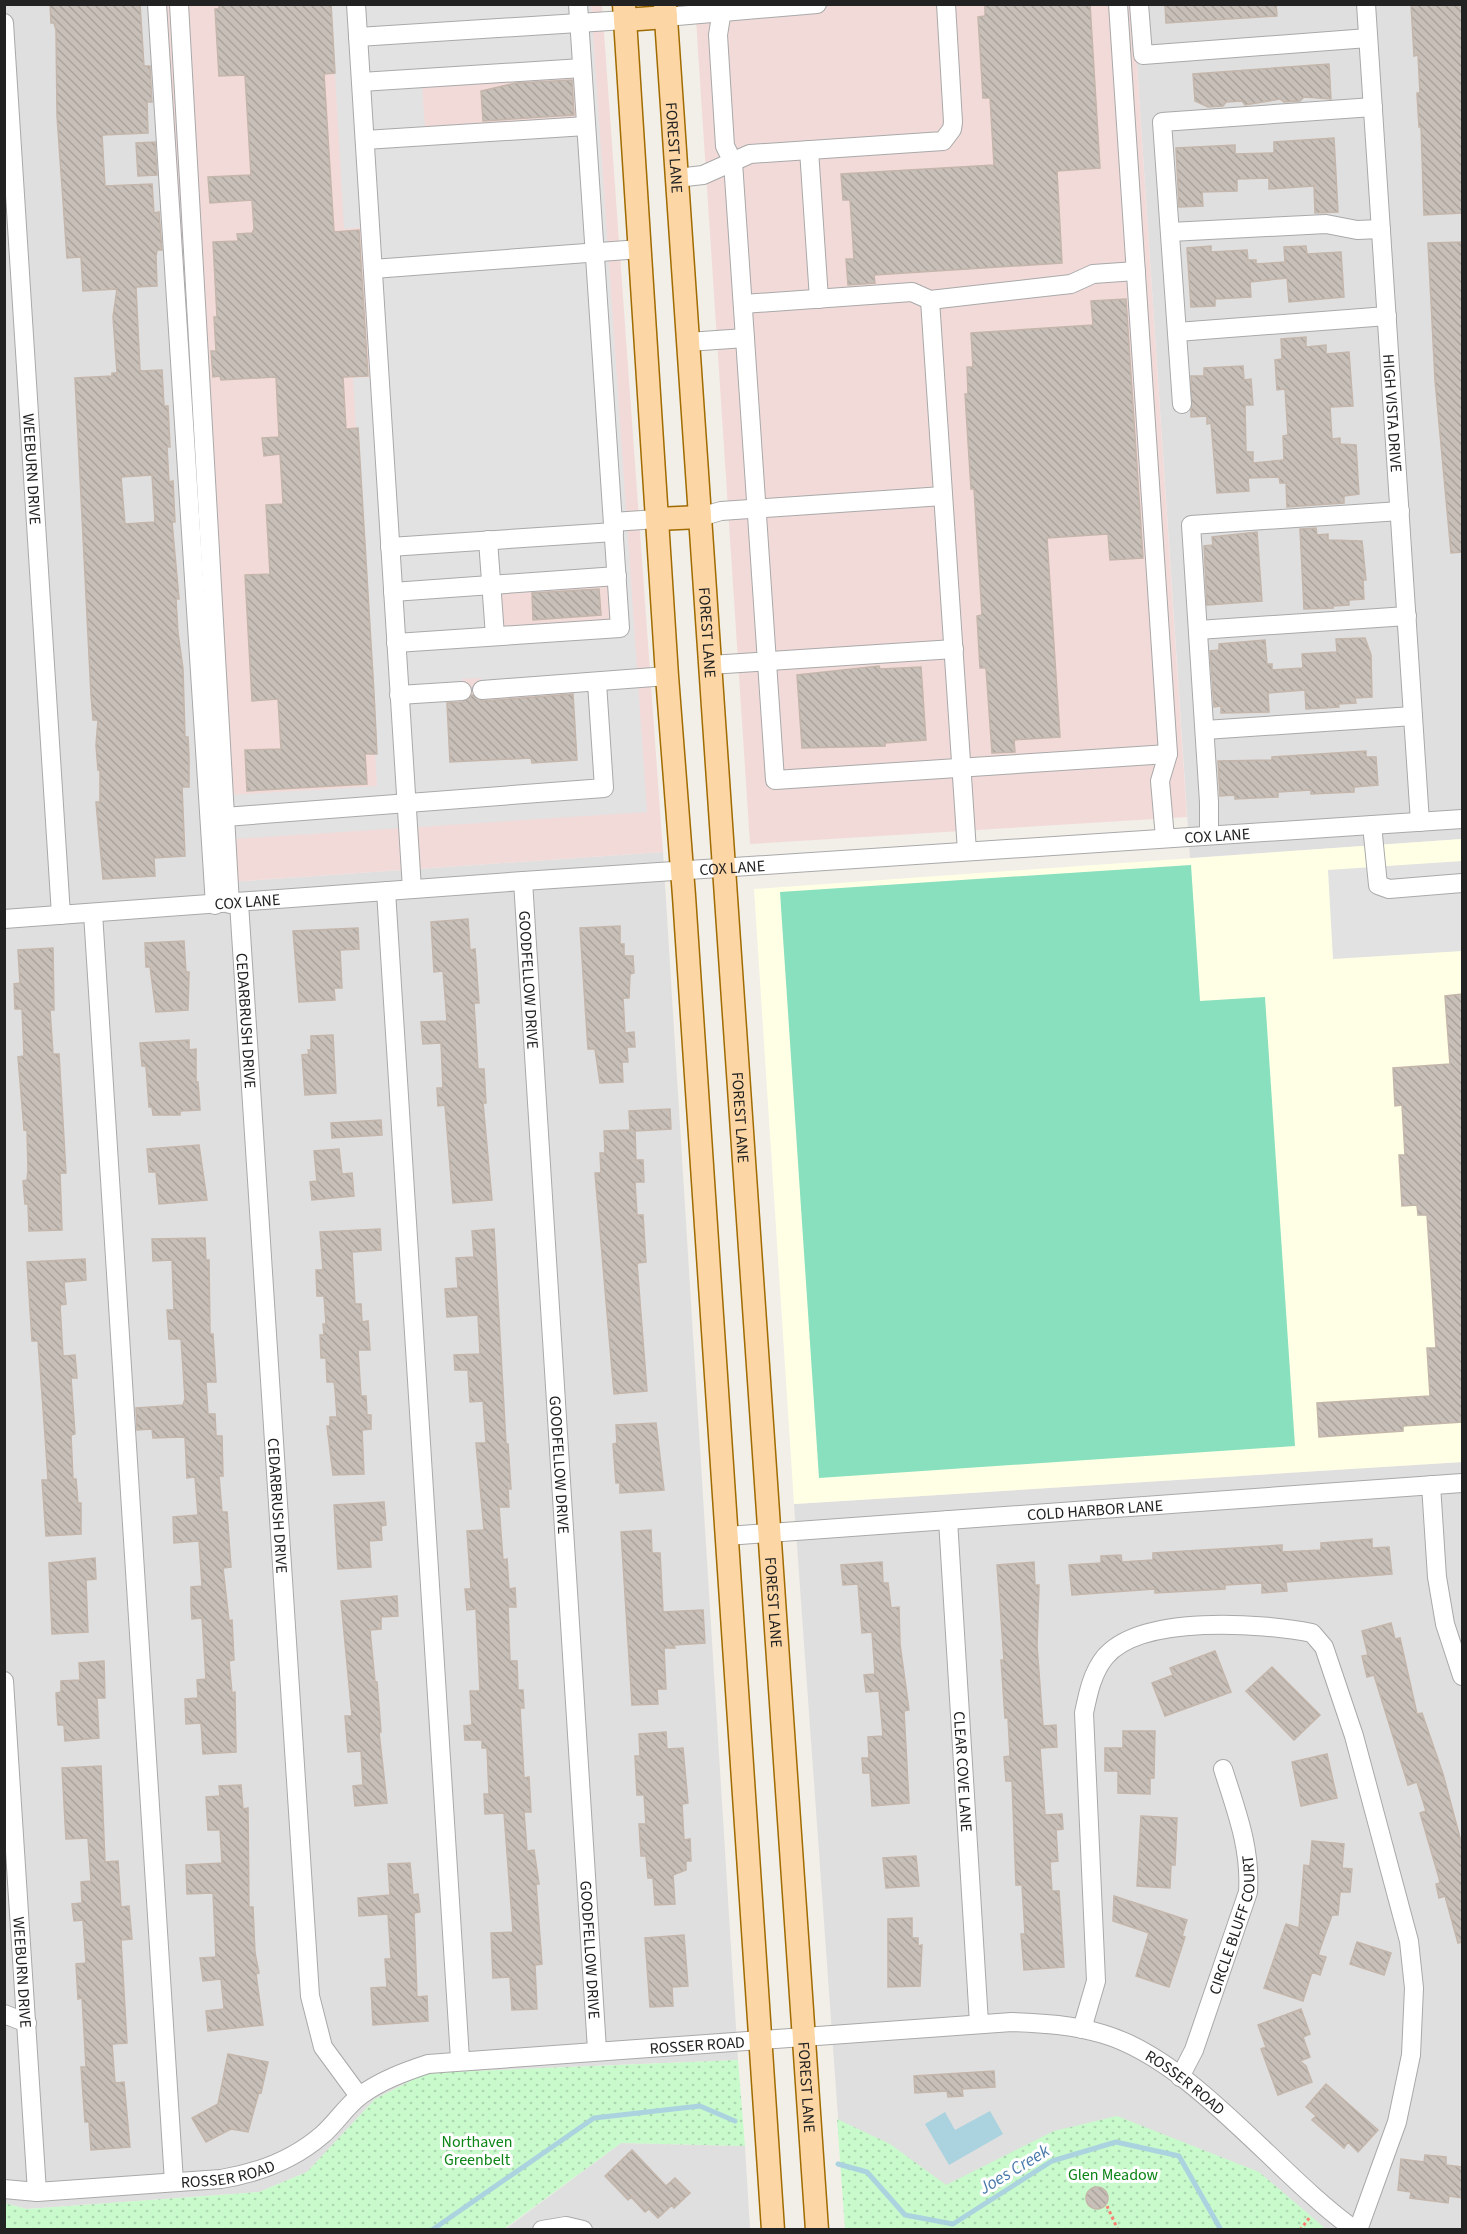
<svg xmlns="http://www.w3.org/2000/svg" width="1467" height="2234" font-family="'Source Sans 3',sans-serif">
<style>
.residential{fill:#e0dfdf}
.commercial{fill:#f2dad9}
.education{fill:#ffffe5}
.park{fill:url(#park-dots)}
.pitch{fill:#88e0be}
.parking{fill:#e2e2e2;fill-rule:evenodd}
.water{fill:#aad3df}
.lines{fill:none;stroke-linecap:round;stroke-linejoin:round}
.stream{stroke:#aad3df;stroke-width:5}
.building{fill:url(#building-back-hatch);stroke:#c4b6ab;stroke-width:1.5;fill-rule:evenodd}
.minor-casing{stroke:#a9a9a9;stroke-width:20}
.major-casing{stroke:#a06b00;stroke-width:25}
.path{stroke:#fa8072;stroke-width:3;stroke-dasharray:3 3;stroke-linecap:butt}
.minor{stroke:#fff;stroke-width:18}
.major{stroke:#fcd6a4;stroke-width:22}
.labels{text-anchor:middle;stroke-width:6;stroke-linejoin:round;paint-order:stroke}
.street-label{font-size:16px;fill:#222;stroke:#fff}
.park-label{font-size:16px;fill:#0c8416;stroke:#fff}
.water-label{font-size:18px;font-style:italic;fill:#4a7aab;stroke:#fff}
</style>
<defs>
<pattern id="park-dots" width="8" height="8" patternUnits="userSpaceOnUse" patternTransform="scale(1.5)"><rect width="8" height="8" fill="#c8facc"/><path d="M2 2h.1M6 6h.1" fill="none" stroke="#acd6af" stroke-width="1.8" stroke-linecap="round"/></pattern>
<pattern id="building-back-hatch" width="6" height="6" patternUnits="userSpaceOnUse" patternTransform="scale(1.5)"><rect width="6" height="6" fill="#c7bfb8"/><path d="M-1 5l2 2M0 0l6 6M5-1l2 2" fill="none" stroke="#aba49e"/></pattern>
</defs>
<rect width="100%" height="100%" fill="#f2efe9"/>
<path class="residential" d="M4,5H162L215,883L663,852L738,2060L426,2073L375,2099L307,2172L259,2192L27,2209L4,2203Z
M1133,5H1462V839L1190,858Z
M1462,1462V2229H846L794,1504Z
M621,2143L745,2146L750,2229L504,2230Z"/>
<path class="commercial" d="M162,5H602L663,852L215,883Z
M695,5H1133L1187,817L750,844Z"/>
<path class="education" d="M1462,839V1462L794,1504L754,889Z"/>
<path class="park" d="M738,2060L745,2146L621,2143L504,2229H5L4,2203L27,2209L259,2192L307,2172L375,2099L426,2073Z
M1117,2116L1259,2172L1326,2229H845L837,2119L890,2144L946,2185L1054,2131Z"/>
<path class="pitch" d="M1191,865L1200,1001L1265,997L1295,1446L819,1478L780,892Z"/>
<path class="parking" d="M331,5H591L647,812L233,839L230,795L377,786L353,378L374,377L364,227L344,229ZM582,58L587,132L426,143L421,70ZM613,571L618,631L499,640L495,579ZM481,678L482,694L573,689L576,760L532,763L531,758L450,762L446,696L462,695V679Z
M1462,861V951L1333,959L1328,870Z"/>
<path class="water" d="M990,2111L1003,2134L949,2165L925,2124L945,2112L955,2130Z"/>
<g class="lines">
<path class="stream" d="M838,2164L867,2172L905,2215L953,2224L1052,2161L1116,2142L1179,2156L1221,2230
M432,2230L594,2118L700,2106L735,2121"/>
</g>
<path class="building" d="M50,4H140L144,66H150L152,102H147L148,133L102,135L105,186L152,184L154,213L159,212L162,250H157L156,256L157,286L136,287L140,371L162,370L164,406H168L170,447H167L169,482L173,481L175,522H172L179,599H176L178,633L183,669L185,737H188L189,757V787H182L185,856L154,858L155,876L103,879L96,802H100V770H98L96,745L98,720H93L91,695L75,378L112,376V373H117L113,317L117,289L83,291L81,257L67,258L57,116L56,30L54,23H51ZM152,475L155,522L125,524L121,477Z
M219,4H331L335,73L324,74L334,232L359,230L368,376L343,377L346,429L358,428L374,693L377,754H365L367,784L247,791L245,750L281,749L278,699L252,701L245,575L270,574L266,505L283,504L280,454L264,456L262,438L279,437L276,377L221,380L220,376L213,377L211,351H216L214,317H217L213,242L238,241L237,234L252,233L254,229L252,200L210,203L208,177L251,175L245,75L219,76L215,9H219Z
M985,4H1090L1100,168L1057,171L1062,263L874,275L875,283L848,285L846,259H854L850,200H843L841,174L994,165L990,98H983L978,17L985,16Z
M1165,4H1276L1277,16L1166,23Z
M1411,4H1462V213L1424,215L1421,127H1419L1417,93H1420L1418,55L1414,56Z
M1329,64L1331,99L1304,97L1300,101L1284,102L1280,99L1245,105L1242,101L1226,102L1223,106L1208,107L1195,101L1193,74Z
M572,80L574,115L483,121L481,91L516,83Z
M1334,138L1338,212L1315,213L1314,186L1269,189V178L1237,179V191L1202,192L1203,206L1179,207L1176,148L1235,145V154L1274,153V142Z
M155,142L157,175L138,176L136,143Z
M1462,242V552L1451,553L1435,380L1428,243Z
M1211,246V252L1247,250L1248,260H1256V264L1285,262L1284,247L1306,246L1307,254L1341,252L1344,297L1289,302L1287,278L1250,282L1251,297L1215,299V306L1191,307L1187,248Z
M1126,299L1143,558L1110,560L1108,534L1047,538L1060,737L1014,740L1015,752L992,753L986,668H980L977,616L982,615L974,489H971L965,394H968L967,367H973L971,333L1093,325L1091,301Z
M1306,337V347L1326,345V354L1349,352L1353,406L1330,407L1332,439L1340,438V444L1356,445L1359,494L1344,496V503L1287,507L1286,483H1280L1279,477L1248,478L1249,491L1217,493L1211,423L1207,424V416L1191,417V376H1204V368L1243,366L1244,380L1251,379L1253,405H1245L1246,452H1253V463L1284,460L1283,436L1288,435L1285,389L1277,390L1275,360L1282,359L1281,339Z
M1316,528L1317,535L1328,534V540L1362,541L1366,580H1363L1364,599L1349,600V605L1333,606V608L1304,609L1300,529Z
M1257,532L1262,601L1207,605L1204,546L1213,545L1212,537Z
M599,589L601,615L533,620L532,593Z
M1365,638L1371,655L1372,697L1355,698L1356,703L1338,704L1339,707L1306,709L1305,690L1268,693L1269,712L1221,713V706L1214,707L1210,651L1219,650V644L1265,640L1267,664H1272V670L1303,668L1302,654L1337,652L1336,639Z
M879,666L880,669L921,667L926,740L885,743V746L802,748L797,675Z
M573,694L577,760L532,763L531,758L450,762L447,703L463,702L472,695L483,701Z
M1366,751V757H1376L1378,785L1354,787V792L1311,794V790L1278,792V797L1235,799V795L1220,796L1218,761L1272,760V757Z
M468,919L470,950L475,949L479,1003H474L478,1069H484L486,1103H483L492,1200L453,1203L445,1105L438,1106L437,1088H443L441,1043L423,1044L421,1022L447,1021L443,971L434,972L431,922Z
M620,926V944H624V956H633L634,973L630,974L629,998H623L625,1033L634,1032L635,1047H627L628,1062H622L623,1082L600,1083L595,1049H588L580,928Z
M358,928L359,949L340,950L342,988H334L335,1000L299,1002L293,931Z
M184,941L186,972H189L188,1010L156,1012L150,967H146L145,943Z
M53,948L54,1010H50L53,1054H59L66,1173H60L62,1230L29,1231L28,1204H25L23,1181L27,1180L28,1170L27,1129L24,1130L18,1057L24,1056L22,1009H15L14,984L20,983L18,950Z
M1462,994V1422L1403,1426V1431L1319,1437L1317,1403L1430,1396L1427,1348H1436L1427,1215H1418L1417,1205L1402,1206L1399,1155H1405L1402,1105L1395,1106L1393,1068L1450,1064L1445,996Z
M333,1035L336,1093L305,1095L302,1055L309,1054L308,1050H311V1036Z
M189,1040V1050L196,1049V1082H198L200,1110L180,1111V1115H153L152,1107H149L146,1066H142L140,1043Z
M670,1109L671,1129L635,1131L636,1160H643L644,1182H635L637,1215H643L646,1262L637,1263L647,1391L614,1394L595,1173H601L600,1153H605L604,1131L630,1130L629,1111Z
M381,1120L382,1135L332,1138L331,1123Z
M199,1145L207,1200L159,1204L156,1172H149L147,1149Z
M339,1149L342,1174L352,1173L354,1196L312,1200L310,1182L317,1181L314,1151Z
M380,1229L381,1250L352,1252L355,1304H361L362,1322L368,1321L370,1350H358L361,1396H366L367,1415H371V1429L362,1430L364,1474L333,1475L327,1426H330V1417H337L335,1389L334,1382H327L326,1358H321L320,1335H324L323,1324H326L324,1296H317L316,1270H323L320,1232Z
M494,1229L506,1444H508L511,1489H508L509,1507H499L503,1560L507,1559L509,1589L515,1588L516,1607H508L510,1661H517L518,1690H523L524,1708H520L524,1778L529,1777L531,1812H524L527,1851L534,1850L539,1884H536L542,1964L535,1965L537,2009L512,2010L510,1977L493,1978L491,1933L513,1932L504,1813L485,1814L484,1794H489L487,1748H482V1740H465L464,1726L472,1725L470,1691H480L476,1609L467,1610L465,1589H471L467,1531L484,1530L476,1443H486L483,1401L470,1402L468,1370H455L454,1355L480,1354L478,1315L447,1317L445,1289L458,1288L456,1258L474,1257L472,1231Z
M205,1238L206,1260H209L210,1334H213L216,1382H206L208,1414H215L216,1436H222L223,1476H219L222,1512H227L231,1567L223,1568L229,1621L232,1620L234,1660L229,1661L232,1693L235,1692L236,1752L203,1754L201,1723L186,1724L185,1699L198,1698L197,1680L206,1679L202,1618L192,1619L191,1604V1587L202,1586L199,1541L174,1543L173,1517L198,1515L195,1477L187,1478L185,1437L153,1438L152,1429L137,1430L136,1408L183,1405L185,1399L181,1339H169L167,1310H174L172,1260L153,1261L152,1239Z
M85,1259L86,1280L64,1282L66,1304L60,1305L63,1356L75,1355L77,1378H71L75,1434L71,1435L73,1479H76L78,1503H81V1534L46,1536L42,1480H48L45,1436L38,1341H32L27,1262Z
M656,1423L664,1490L620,1493V1483H616L613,1444L617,1443L616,1425Z
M384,1502L386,1525L381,1526L382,1540L369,1541L371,1567L338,1569L334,1505Z
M651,1530L652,1553H660L663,1612L703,1610L705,1643L674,1645L675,1648H664L666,1689H657L658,1704L632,1705L621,1532Z
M1372,1539V1548L1389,1547L1392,1574L1286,1582L1287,1591L1262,1593V1583L1225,1585V1589L1155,1593V1589L1072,1595L1069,1565L1101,1563V1556L1121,1555L1122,1562L1153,1560V1553L1236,1548L1282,1545V1552L1321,1550V1543Z
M95,1558L96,1579L86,1580L88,1632L52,1634L49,1563Z
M882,1562L883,1583H888L891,1608L899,1607L900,1644L909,1710L904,1711L909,1803L872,1806L870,1773H863L862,1758H869L868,1737L883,1736L879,1691L866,1692L864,1675L875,1674L872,1632L862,1633L858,1584L843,1585L841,1565Z
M1034,1562L1035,1585H1039L1037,1646L1043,1726L1056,1725L1057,1747L1040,1748L1045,1815L1062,1814L1063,1829L1056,1830L1058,1861L1050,1862L1052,1891H1059L1064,1967L1024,1970L1021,1934H1025L1022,1885H1016L1012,1781H1006L1004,1757L1010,1756L1008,1718H1005L1001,1660H1004L997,1565Z
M397,1596L398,1616L381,1617V1629L370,1630L375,1682H377L381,1732H379L387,1803L355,1806L353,1786L363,1785L361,1751L348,1752L345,1716H352L341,1601Z
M1391,1623L1395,1639L1400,1638L1417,1714L1422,1713L1443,1774L1462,1845V1942L1458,1943L1445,1896L1439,1898L1436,1884L1440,1883L1439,1878L1420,1813L1426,1811L1417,1782L1408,1785L1374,1675L1367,1677L1362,1656L1368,1655L1362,1631Z
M1215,1651L1231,1692L1165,1716L1152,1683L1173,1675L1170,1668Z
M104,1661L105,1698H97L99,1738L65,1741L64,1725H58L56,1693L61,1692V1681L80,1680L79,1663Z
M1272,1667L1320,1715L1294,1740L1246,1691Z
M1123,1731H1155L1154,1778H1150V1794L1118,1793V1771H1105V1748H1123Z
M666,1732L667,1749L683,1748L688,1803L682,1804L684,1840L690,1839L691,1861H686V1870L673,1875L675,1904L655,1905L653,1878H648L646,1856H641L639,1824H646L644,1795H637L635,1756H640L639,1734Z
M1327,1754L1337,1798L1301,1806L1292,1762Z
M101,1766L105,1862L118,1861L121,1907L129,1906L132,1939L121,1940L127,2043L112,2044L115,2083L124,2082L130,2147L91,2150L89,2122H85L81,2067H86L82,1998L78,1999L76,1964L86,1963L83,1920L74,1921L72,1904L82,1903L81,1882L91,1881L88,1838L66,1839L62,1768Z
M241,1785L243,1809L248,1808L249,1907H253L255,1953L259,1973L256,1974L263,2025L208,2031L206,2011L224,2009L221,1979L203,1981L200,1958L216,1957L213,1893L187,1894L186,1865L222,1863L220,1830H208L206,1797L220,1796L219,1786Z
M1141,1816L1177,1818L1175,1865H1171L1170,1888L1137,1886Z
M1312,1841L1344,1844L1342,1868L1352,1869L1350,1892H1340L1338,1915H1332L1318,1955L1326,1957L1320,1975L1312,1972L1303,2001L1264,1988L1286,1924L1299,1928L1304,1865L1310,1866Z
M916,1856L919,1886L886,1888L883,1858Z
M410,1863L413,1895L418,1894L420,1912L414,1913L417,1997L427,1996L428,2021L373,2025L371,1988L387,1987L385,1959H391L388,1914L359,1916L358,1898L390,1895L388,1864Z
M1114,1896L1187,1920L1182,1936L1185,1937L1169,1987L1136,1976L1149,1933L1113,1921Z
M912,1918V1938H918V1946L922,1945L920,1986L888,1987V1919Z
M684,1935L688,1986L672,1987L673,2006L650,2007L645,1938Z
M1357,1942L1391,1953L1384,1975L1350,1964Z
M1301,2009L1310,2034L1303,2037L1310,2057L1300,2061L1306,2066L1312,2082L1278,2095L1261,2049L1266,2047L1258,2025Z
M228,2054L268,2062L261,2093L259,2092L248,2132L231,2129L206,2142L192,2118L218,2104Z
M994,2071L995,2087L962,2089L963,2096L948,2097L947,2091L915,2093L914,2076Z
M1326,2084L1378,2130L1358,2152L1348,2142L1344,2148L1312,2120L1316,2116L1306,2107Z
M632,2150L666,2186L675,2178L690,2193L674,2208L672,2205L658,2218L649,2209L645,2212L631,2197L628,2200L605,2176Z
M1425,2155L1446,2157V2165L1462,2167V2198L1449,2196L1448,2203L1410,2198L1411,2192L1398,2190L1401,2159L1424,2162Z
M1086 2198a11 11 0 1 1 22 0a11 11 0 1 1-22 0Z"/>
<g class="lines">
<defs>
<g id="minor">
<path d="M157,4L215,905"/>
<path d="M179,4L230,904"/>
<path d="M356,4L412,889"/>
<path d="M723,4L718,35L725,146L733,162L775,780L1168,754"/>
<path d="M1118,4L1168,754L1160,781L1165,838"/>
<path d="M1139,4L1143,55L1368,38"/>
<path id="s1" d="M1366,4L1420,822"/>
<path d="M666,17L817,4"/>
<path id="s2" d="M4,23L61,915"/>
<path d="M358,37L625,20"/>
<path d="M361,82L582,68"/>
<path d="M365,140L586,126"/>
<path d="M809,150L819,299"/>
<path d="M677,178L703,175L750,154L943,141L952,129L953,122L946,4"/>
<path d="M1170,232L1326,224L1357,230L1381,229"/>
<path d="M373,269L640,249"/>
<path d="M930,300L967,851"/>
<path d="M743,304L912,292L930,300L1071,284L1093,274L1136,271"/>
<path d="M1177,332L1387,316"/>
<path d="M688,342L745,338"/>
<path d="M1182,404L1162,122L1373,107"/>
<path d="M700,517L721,511L943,496"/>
<path d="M613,522L657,519"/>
<path d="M488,540L495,636"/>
<path d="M390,547L614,532"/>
<path d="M393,592L617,576"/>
<path d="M1198,630L1407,616"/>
<path d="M396,643L620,628L578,4"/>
<path d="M710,665L954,649"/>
<path d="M482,690L667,676"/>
<path d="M399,695L462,691"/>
<path d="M1205,730L1413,716"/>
<path d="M225,817L604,788L597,683"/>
<path d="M1372,825L1378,885L1389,889L1462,883"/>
<path d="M1209,835V802L1191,525L1400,511"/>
<path id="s3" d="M523,881L597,2050"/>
<path d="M386,891L460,2059"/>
<path id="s4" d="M239,903L310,1996L323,2047L359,2096"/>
<path d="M93,913L174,2182"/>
<path id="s5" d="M4,919L523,881L1462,819"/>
<path d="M1431,1485L1437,1577L1445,1624L1462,1676"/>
<path id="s6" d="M948,1520L979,2023"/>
<path id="s7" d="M727,1536L1462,1483"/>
<path id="s8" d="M4,1681L37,2192"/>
<path d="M4,2014L27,2023"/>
<path d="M1082,2029L1096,1981L1084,1713C1088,1694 1092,1673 1105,1657C1141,1614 1262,1623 1312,1633L1324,1647L1354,1736L1409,1941L1414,1988L1411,2055L1397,2122L1358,2230"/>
<path id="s9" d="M1180,2077L1194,2050L1248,1892C1251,1848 1236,1810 1223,1769"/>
<path id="s10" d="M4,2189L37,2192L221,2179C258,2173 293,2160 322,2135C336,2123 346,2106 361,2095C382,2080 404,2072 428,2064L1012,2022C1043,2023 1073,2025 1103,2034C1194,2061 1276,2174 1355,2230"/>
<path d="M542,2230L566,2226L583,2230"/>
</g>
<g id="major">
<path d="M624,4L667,676L684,896L773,2230"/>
<path id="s11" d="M665,4L817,2230"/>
<path d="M625,20L666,17"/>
<path d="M657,519L700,517"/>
</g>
</defs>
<use href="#minor" class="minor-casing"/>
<use href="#major" class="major-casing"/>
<path class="path" d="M1107,2206L1118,2230
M1300,2230L1310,2217"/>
<use href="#minor" class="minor"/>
<use href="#major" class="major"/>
</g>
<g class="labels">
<g class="street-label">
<text dy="6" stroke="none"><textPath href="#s11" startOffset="144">FOREST LANE</textPath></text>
<text dy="6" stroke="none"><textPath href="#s1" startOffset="410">HIGH VISTA DRIVE</textPath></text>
<text dy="6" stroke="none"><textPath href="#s2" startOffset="447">WEEBURN DRIVE</textPath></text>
<text dy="6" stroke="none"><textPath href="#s11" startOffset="630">FOREST LANE</textPath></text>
<text dy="6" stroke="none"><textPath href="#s5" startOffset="1216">COX LANE</textPath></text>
<text dy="6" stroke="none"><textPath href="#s5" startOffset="730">COX LANE</textPath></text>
<text dy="6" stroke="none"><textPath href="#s5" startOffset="244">COX LANE</textPath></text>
<text dy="6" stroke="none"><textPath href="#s3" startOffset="99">GOODFELLOW DRIVE</textPath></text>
<text dy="6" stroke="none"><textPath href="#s4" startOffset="118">CEDARBRUSH DRIVE</textPath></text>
<text dy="6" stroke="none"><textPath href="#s11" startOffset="1116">FOREST LANE</textPath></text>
<text dy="6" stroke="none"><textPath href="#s3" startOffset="585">GOODFELLOW DRIVE</textPath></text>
<text dy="6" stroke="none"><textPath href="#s4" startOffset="604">CEDARBRUSH DRIVE</textPath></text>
<text dy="6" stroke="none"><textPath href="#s7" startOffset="369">COLD HARBOR LANE</textPath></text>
<text dy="6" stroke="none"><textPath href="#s11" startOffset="1602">FOREST LANE</textPath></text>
<text dy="6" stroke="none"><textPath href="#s6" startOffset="252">CLEAR COVE LANE</textPath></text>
<text dy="6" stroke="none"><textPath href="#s9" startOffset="162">CIRCLE BLUFF COURT</textPath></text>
<text dy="6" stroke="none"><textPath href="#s3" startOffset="1071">GOODFELLOW DRIVE</textPath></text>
<text dy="6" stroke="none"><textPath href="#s8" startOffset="292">WEEBURN DRIVE</textPath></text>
<text dy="6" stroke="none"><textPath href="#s10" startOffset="729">ROSSER ROAD</textPath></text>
<text dy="6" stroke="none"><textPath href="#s10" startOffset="1233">ROSSER ROAD</textPath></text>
<text dy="6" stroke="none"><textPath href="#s11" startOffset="2088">FOREST LANE</textPath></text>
<text dy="6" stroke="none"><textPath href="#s10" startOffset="225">ROSSER ROAD</textPath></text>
</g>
<g class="park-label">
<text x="477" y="2147">Northaven<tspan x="477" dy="18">Greenbelt</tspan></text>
<text x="1113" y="2180">Glen Meadow</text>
</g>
<g class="water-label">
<text transform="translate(1014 2169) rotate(-31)" y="6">Joes Creek</text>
</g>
</g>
<rect width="1467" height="2234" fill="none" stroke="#222222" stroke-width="12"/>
</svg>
